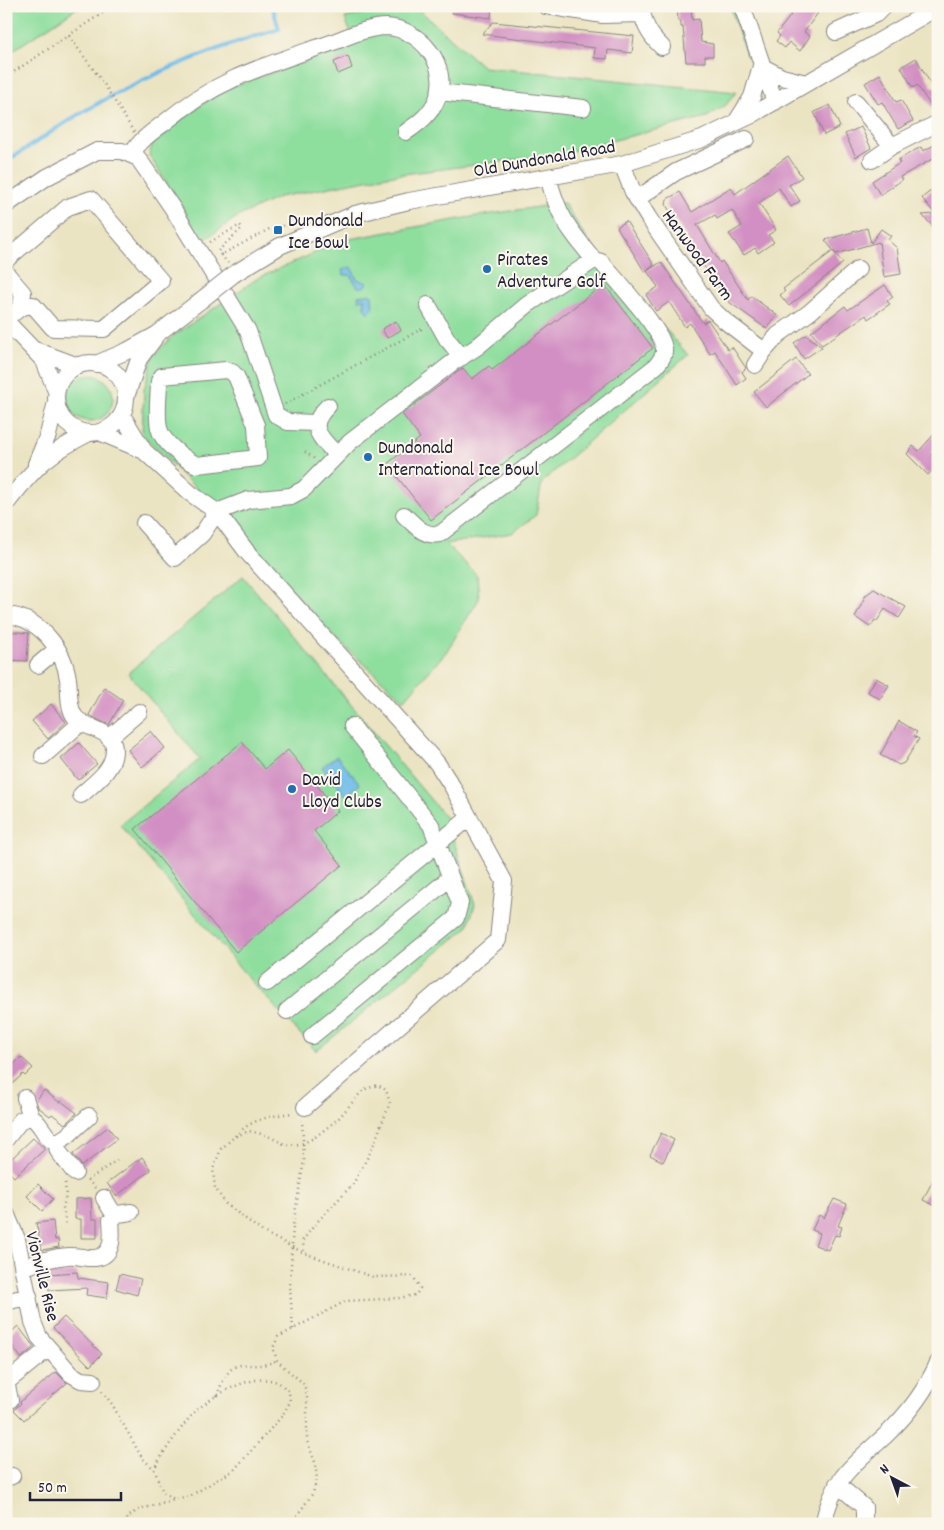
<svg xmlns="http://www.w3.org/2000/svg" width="944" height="1530" font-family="Dekko,sans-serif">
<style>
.green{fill:#8ede9e;stroke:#58806c}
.water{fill:#6ebce8;stroke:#486f92}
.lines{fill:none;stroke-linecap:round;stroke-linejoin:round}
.stream{stroke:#6ebce8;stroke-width:4}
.building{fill:#d28fc3}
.minor-casing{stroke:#86837f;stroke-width:18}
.path{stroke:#86837f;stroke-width:2.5;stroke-dasharray:1 4;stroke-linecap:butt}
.minor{stroke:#fff;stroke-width:16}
.minor-bridge-casing{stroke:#86837f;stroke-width:18;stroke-linecap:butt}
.minor-bridge{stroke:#fff;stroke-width:16}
.poi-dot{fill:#1f6fb2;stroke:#fbf7ec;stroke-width:2}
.labels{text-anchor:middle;stroke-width:4;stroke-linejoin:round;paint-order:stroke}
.street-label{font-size:19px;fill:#22223b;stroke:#fbf7ec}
.poi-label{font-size:19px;fill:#22223b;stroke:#fbf7ec;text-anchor:start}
</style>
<rect width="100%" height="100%" fill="#fbf7ec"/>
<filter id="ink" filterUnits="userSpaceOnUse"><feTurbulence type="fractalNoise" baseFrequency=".02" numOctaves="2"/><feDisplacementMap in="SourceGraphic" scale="10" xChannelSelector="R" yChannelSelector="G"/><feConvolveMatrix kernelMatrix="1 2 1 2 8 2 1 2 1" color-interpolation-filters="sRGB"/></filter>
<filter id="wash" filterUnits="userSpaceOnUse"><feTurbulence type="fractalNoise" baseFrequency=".0096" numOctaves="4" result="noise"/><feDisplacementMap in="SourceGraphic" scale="20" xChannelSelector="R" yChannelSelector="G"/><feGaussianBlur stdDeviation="1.12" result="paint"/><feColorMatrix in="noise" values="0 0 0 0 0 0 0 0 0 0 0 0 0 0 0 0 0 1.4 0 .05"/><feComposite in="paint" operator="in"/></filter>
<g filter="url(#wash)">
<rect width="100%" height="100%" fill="#ebe4c3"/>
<path class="green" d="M6,6H80L6,55Z
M396,6H415L483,67L736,92L726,105L707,117L555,155L387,176L279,197L237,217L203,241L149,155L154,139L222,90L355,44L345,18Z
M730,6H734L750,56L747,57Z
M564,203L588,241L688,355L542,482L536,515L512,533L446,544L477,575L479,599L446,652L404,700L336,639L244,537L142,434L144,390L153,356L173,336L258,278L344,240L471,217Z
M67 398a23 23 0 1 1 46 0a23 23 0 1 1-46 0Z
M243,576L446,818L475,905L467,928L316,1051L251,981L120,825L200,759L128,673Z"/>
<path class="water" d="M351,267L357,279L367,283L364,287H358L350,275H344L342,270Z
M369,294L372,295L373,309L368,313L364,307L365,299L359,300L358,296Z
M337,756L360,784L346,796L322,767Z"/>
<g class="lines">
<path class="stream" d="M6,161C32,146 57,127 83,112C144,76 211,49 279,29L272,6"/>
</g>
<g id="blocks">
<path class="building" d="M452,6H492L491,18L452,13Z
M677,6H691L692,20L699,19L701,42L713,44V56H705V62H686L683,27H681V21H678Z
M779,6H809L818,13L804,32L810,36L800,51L789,42L785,48L776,41L780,36L777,33L791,15Z
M493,22L634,36L632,53L608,50L607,59L594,58L595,48L482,34Z
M348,56L352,68L338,74L334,62Z
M916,58L933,88L938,85V113L936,114L917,85L913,88L901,67Z
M880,74L896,102L901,100L913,121L898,129L882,102L878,104L865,83Z
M830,105L840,127L824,135L814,112Z
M861,127L871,148L856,157L845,134Z
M938,143V156L900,177L902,180L880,195L872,181L900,163L898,160L910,153L921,147L923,151Z
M788,156L802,177L789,185L800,201L791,207L779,188L759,203L776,230L768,235L774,242L758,253L755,248L744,255L729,234L742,226L732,210L717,219L715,215L697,225L720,263L722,261L748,300L751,296L777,315L767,329L729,302L704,266L702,267L688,245L690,243L666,205L667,199L680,192L692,212L731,187L735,194Z
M938,185V232L922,215L935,214L922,198Z
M626,221L654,265L645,272L617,227Z
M867,228L871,243L881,229L891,236L888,240L897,248L901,274L884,277L879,242L836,254L825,240Z
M833,251L843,263L789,306L780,295L785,291L783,289Z
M661,262L703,323L708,320L728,350L732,347L746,368L742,372L746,378L737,385L715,351L710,354L690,323L685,327L669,302L656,311L646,295L658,287L647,271Z
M604,284L653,348L431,520L387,464L420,438L402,414L463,368L472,379L489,366L492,370Z
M885,285L893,297L887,301L890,304L868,319L866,315L822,345L811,332L845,306L848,310Z
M396,321L401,330L387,338L382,329Z
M806,335L822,347L804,359L794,343Z
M796,359L808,374L766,407L754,392Z
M938,430V446L931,454L938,460V464L928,475L907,454L913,446L919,451Z
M874,589L906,607L899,618L885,609L877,621L875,620L870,627L855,617L866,595Z
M6,631L29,633L27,661L6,660Z
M876,678L889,685L880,699L868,692Z
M104,687L123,700L109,725L89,715Z
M51,704L66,722L48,739L32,721Z
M899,721L917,732L914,736L919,739L904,763L899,765L880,755Z
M151,731L165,748L142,767L128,750Z
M242,742L265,769L288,750L338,811L314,831L342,865L236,952L135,829Z
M79,743L97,764L78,780L61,759Z
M21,1057L33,1068L25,1076L23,1074L6,1090V1067L11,1062L13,1065Z
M44,1090L60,1103L61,1101L77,1113L65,1124L52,1114L50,1116L38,1107L36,1101Z
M108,1127L117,1139L82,1166L73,1154Z
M661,1133L674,1140L663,1162L650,1155Z
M33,1138L45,1149L14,1177L6,1169V1154L11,1159Z
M142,1157L151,1170L116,1196L107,1183Z
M938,1170V1207L923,1200Z
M38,1184L53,1199L42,1211L27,1196Z
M91,1198L92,1219H97V1238H81V1219H75V1199Z
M834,1199L847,1204L838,1226L842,1227L839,1236L835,1235L828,1250L815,1245L820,1233L812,1230L819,1215L824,1218Z
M53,1221L55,1240L58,1239L59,1247L42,1250L36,1223Z
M77,1272L78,1278L109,1282L107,1298L86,1295L87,1288L49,1290L48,1274Z
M120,1274L141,1279L137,1295L116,1289Z
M64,1317L102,1354L90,1366L53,1328Z
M18,1326L34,1347L21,1358L6,1337Z
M56,1372L67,1383L24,1420L14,1410L21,1403L20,1402Z"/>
</g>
</g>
<g filter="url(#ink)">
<use href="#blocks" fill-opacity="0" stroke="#86837f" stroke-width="1"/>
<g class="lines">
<defs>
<path id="minor" d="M546,6L603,15L642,14
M642,6C642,23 650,36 662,47
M742,6L775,102
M836,32L876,14L884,6
M439,92L583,108
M856,102L892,146
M736,122L752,97L761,66L782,77L806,83
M132,154C139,141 152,132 164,123C217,79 264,66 328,44C345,38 367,27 386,27C420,28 451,66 437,99C431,114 419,123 406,132
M872,160L892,146L938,123
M622,164L633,192L648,217L711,308L725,321L764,351L778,335L810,312L858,269
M637,199L676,172L746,139
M6,205L47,177L97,151H122L138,158L173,209L248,331L276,415L288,422L316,423
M6,260L68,207L91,199L161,281L104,329L53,328L33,305L21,307
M6,273L23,293L21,307L15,312
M234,274L280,246L355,214L409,201L622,164L702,139L750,116L938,7
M428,305L447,339L462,357
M6,321L44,361L56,391
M35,350L78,366
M56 398a35 35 0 1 1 70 0a35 35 0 1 1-70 0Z
M96,364L127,351L156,335L200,301
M755,365L764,351
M226,370L232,372L236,376L256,425L258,458L197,465C184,459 162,442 159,428C156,413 159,395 159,381L162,376Z
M126,397L139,359L154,339
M328,406C306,427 320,437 337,455
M122,415L144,451L190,493L217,512L247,552L437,763L452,786L504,881L498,940L305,1107
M99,432L144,451
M36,464L48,435L56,402
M6,504C35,467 47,454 89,433
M404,515C416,526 424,537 440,534L656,366C660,361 665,356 664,349C663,330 615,279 601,262L594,260
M144,523L175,558L202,534L217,512L248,500L291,496L304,489L350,442L452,363L477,347L527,305L594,260C568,228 559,218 548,177
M6,615C39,617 64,649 68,679C70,691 67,706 75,717C85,730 114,728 114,750C114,770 95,782 81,795
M38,665L57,649
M109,738L139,712
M43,756L82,722
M267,983L469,818
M287,1011L450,878
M312,1036L456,918L460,903L431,825L352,726
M25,1098L31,1117
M6,1139L21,1120L31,1117C42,1123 44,1138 56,1143L67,1136L89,1116
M56,1143L58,1151L75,1173
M104,1198L115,1216
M6,1213L17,1239L33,1322L39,1337L71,1374L81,1380L93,1381
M23,1268C37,1262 52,1257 68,1256C77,1255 86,1259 95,1258C115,1256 112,1234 111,1220L118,1214L131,1212
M10,1301L29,1296
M6,1381L10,1400
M8,1381L48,1349
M6,1478L12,1476
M837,1484L864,1507V1524
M823,1524C834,1476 852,1466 886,1435C907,1415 926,1390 938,1363"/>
</defs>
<use href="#minor" class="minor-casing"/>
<path class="path" d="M6,14L18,6
M69,36L104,84L134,132
M6,77L113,6
M210,242L240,225L242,228L218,251L221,255L275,226H289
M221,255L228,263
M285,404L425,327
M305,452L315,459
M235,1136C251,1119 270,1116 292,1113
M65,1183L66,1196L63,1207L66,1226
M95,1188L88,1180L117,1160
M293,1329L290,1287L293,1225L304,1160L302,1120
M102,1391L112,1404L142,1458L154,1469L163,1492L174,1499L190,1496L234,1470L282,1416L290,1402L289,1392C285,1389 282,1384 277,1382C254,1372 215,1394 197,1410C185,1421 162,1454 154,1469
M217,1396C234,1345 247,1376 277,1360
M129,1524L127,1518L136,1511L174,1499
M291,1524L313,1493L317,1479L315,1462L307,1441V1396L304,1384L284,1367L277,1360L273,1348L278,1337L346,1301L399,1298L416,1295L420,1288L413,1276L373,1277L304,1253L263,1232L226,1204L215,1188L213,1169L221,1149L234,1137L249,1131L266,1135L286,1145L301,1144L314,1138L338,1119L363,1090L378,1085L386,1090L390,1103L371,1151L353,1184L317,1222L303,1240L304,1253"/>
<use href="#minor" class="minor"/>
<defs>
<path id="minor-bridge" d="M200,301L234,274"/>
</defs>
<use href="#minor-bridge" class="minor-bridge-casing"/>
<use href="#minor-bridge" class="minor-bridge"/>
</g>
</g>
<g class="poi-dot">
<rect x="273" y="225" width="10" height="10" rx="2.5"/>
<circle cx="487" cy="269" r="5"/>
<circle cx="368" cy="457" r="5"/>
<circle cx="292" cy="789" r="5"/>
</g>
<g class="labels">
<g class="street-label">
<text transform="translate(544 157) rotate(-10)" y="7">Old Dundonald Road</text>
<text transform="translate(699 254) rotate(54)" y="7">Hanwood Farm</text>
<text transform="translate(44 1276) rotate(76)" y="7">Vionville Rise</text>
</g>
<g class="poi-label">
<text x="288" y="226">Dundonald<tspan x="288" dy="22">Ice Bowl</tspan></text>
<text x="497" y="265">Pirates<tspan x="497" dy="22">Adventure Golf</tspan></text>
<text x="378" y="453">Dundonald<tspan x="378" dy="22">International Ice Bowl</tspan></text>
<text x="302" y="785">David<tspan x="302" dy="22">Lloyd Clubs</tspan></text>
</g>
</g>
<rect width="944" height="1530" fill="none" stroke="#fbf7ec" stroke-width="25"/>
<g transform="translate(892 1478) rotate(319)" stroke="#fbf7ec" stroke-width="4" paint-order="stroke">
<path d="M0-4L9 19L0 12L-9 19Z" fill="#22223b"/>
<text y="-8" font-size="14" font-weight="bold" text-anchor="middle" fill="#22223b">N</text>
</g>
<path d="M30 1492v8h91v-8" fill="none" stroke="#22223b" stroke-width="2.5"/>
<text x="38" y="1492" font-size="15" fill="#22223b" stroke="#fbf7ec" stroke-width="4" paint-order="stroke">50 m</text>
</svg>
